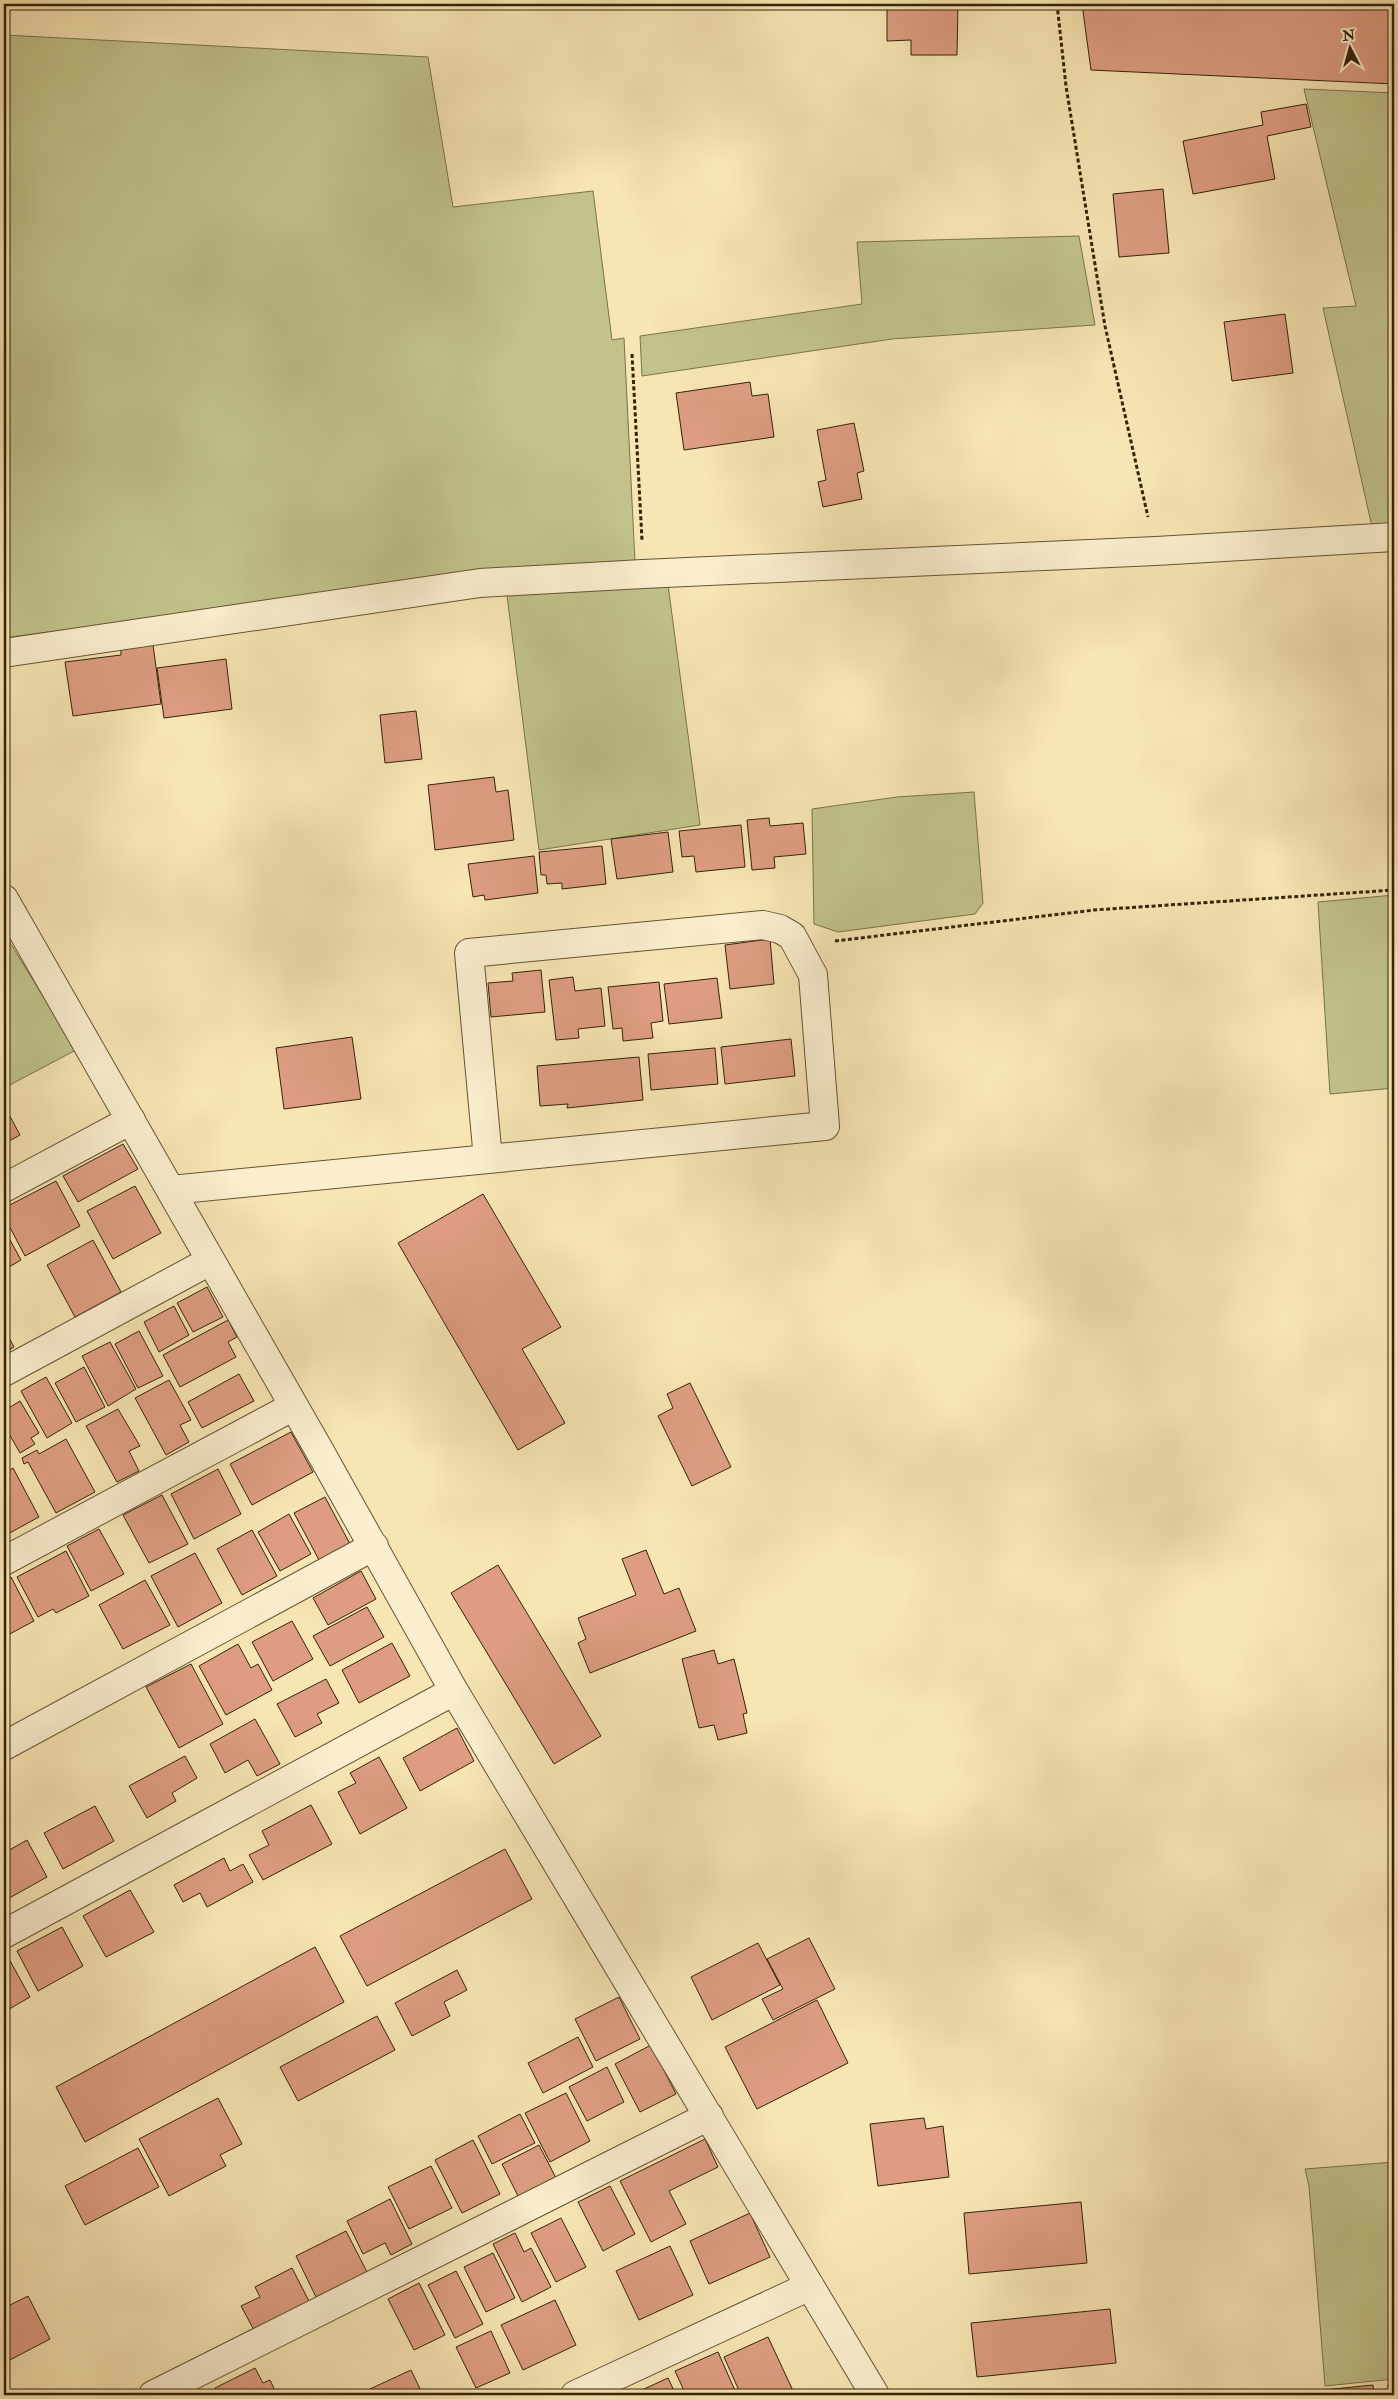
<svg xmlns="http://www.w3.org/2000/svg" width="1398" height="2399" font-family="'IM FELL Double Pica',serif">
<style>
.green{fill:#c1c38a;stroke:#7a734a}
.building{fill:#de9d82;stroke:#342309}
.lines{fill:none;stroke-linecap:round;stroke-linejoin:round}
.minor-casing{stroke:#655434;stroke-width:30}
.path{stroke:#342309;stroke-width:3;stroke-dasharray:4 2.5;stroke-linecap:butt}
.minor{stroke:#faeece;stroke-width:28}
</style>
<rect width="100%" height="100%" fill="#f7e5b3"/>
<filter id="stains"><feTurbulence type="fractalNoise" baseFrequency=".004" numOctaves="4"/><feColorMatrix values="0 0 0 0 .2 0 0 0 0 .09 0 0 0 0 .02 0 0 0 .5 -.17"/></filter>
<radialGradient id="worn" r=".72"><stop offset=".6" stop-color="#630" stop-opacity="0"/><stop offset="1" stop-color="#630" stop-opacity=".3"/></radialGradient>
<path class="green" d="M4,35L428,57L453,207L593,191L612,340L624,338L635,562L234,607L4,638Z
M1304,89L1394,93V526L1372,527L1323,308L1356,306Z
M1079,236L1095,325L892,339L642,376L640,336L862,304L857,242Z
M668,585L700,825L539,850L507,595Z
M974,792L983,903L975,914L838,932L814,924L812,809L897,797Z
M1394,895V1088L1330,1094L1318,902Z
M4,933L76,1050L4,1088Z
M1394,2162V2379L1325,2386L1309,2186L1305,2169Z"/>
<path class="building" d="M887,4H958L957,55H911V40L887,41Z
M1082,4H1394V84L1091,70Z
M1306,104L1311,127L1267,136L1275,179L1193,194L1183,141L1263,125L1261,112Z
M1163,189L1169,253L1119,257L1113,194Z
M1285,314L1293,373L1232,381L1224,322Z
M750,382L752,396L768,394L774,437L684,450L676,393Z
M854,423L864,471L857,473L862,499L823,507L818,482L826,480L817,430Z
M153,645L161,704L73,716L65,662L121,655V649Z
M226,659L232,709L164,718L157,668Z
M416,711L422,759L385,763L380,715Z
M494,777L496,792L508,790L514,840L435,850L428,785Z
M769,818L770,826L803,823L806,854L774,857L775,868L752,870L747,820Z
M741,825L745,867L696,872L694,856L682,857L679,831Z
M668,832L673,872L617,879L611,839Z
M602,846L606,884L562,889V883L547,884L546,875H541L539,852Z
M534,856L538,893L485,900L484,895L473,897L468,864Z
M770,939L774,984L730,989L725,945Z
M541,970L545,1012L491,1017L488,983L513,981L512,973Z
M573,977L575,991L601,988L605,1026L578,1029L579,1038L556,1040L549,980Z
M717,978L722,1018L669,1024L664,984Z
M659,982L663,1021L651,1023L653,1038L623,1041L622,1028L613,1029L608,987Z
M352,1037L361,1099L284,1109L276,1048Z
M791,1039L795,1076L725,1084L721,1047Z
M715,1048L718,1084L651,1090L648,1054Z
M639,1057L643,1100L567,1108L568,1104L540,1106L537,1066Z
M4,1105L20,1135L4,1144Z
M123,1144L138,1169L78,1202L63,1176Z
M56,1181L80,1226L25,1256L4,1216V1208Z
M135,1186L161,1233L113,1259L87,1211Z
M483,1194L561,1327L522,1349L565,1423L518,1450L398,1243Z
M4,1229L21,1260L4,1270Z
M93,1240L121,1292L75,1317L47,1265Z
M207,1287L223,1317L193,1332L177,1303Z
M174,1306L189,1335L159,1352L144,1322Z
M228,1320L237,1337L228,1342L236,1357L180,1387L163,1355Z
M4,1328L14,1347L4,1353Z
M139,1331L163,1376L138,1388L115,1344Z
M110,1342L136,1389L108,1406L82,1356Z
M84,1367L105,1407L76,1422L55,1383Z
M239,1374L254,1401L202,1428L188,1402Z
M46,1377L72,1423L47,1438L21,1391Z
M169,1380L191,1420L180,1425L189,1442L166,1455L135,1398Z
M690,1383L731,1467L692,1486L658,1416L673,1408L667,1394Z
M20,1401L39,1433L31,1438L35,1444L20,1453L4,1425V1411Z
M118,1409L140,1446L129,1451L139,1471L117,1482L86,1426Z
M291,1432L313,1472L252,1505L230,1464Z
M66,1439L95,1492L56,1513L28,1462L24,1464L22,1458L37,1450L39,1454Z
M13,1468L39,1517L4,1536V1474Z
M218,1469L241,1514L194,1539L171,1494Z
M162,1495L188,1544L149,1563L123,1515Z
M325,1497L350,1544L319,1560L294,1513Z
M289,1514L311,1554L280,1571L258,1532Z
M99,1529L124,1574L91,1591L67,1546Z
M252,1530L277,1576L242,1595L217,1549Z
M646,1550L664,1594L679,1588L696,1631L590,1673L578,1643L586,1639L578,1618L636,1595L622,1559Z
M66,1551L89,1596L56,1613L53,1609L38,1617L17,1577Z
M195,1553L222,1603L178,1627L151,1576Z
M498,1565L601,1736L554,1764L451,1593Z
M361,1571L376,1599L328,1625L313,1598Z
M11,1577L34,1621L4,1637V1581Z
M145,1580L170,1625L123,1649L99,1605Z
M367,1607L384,1637L330,1666L313,1636Z
M292,1621L313,1659L273,1681L252,1642Z
M392,1643L410,1676L359,1703L342,1670Z
M238,1644L251,1668L258,1664L272,1690L226,1715L199,1666Z
M714,1650L718,1664L734,1659L747,1713L743,1714L747,1733L718,1740L714,1725L699,1728L682,1659Z
M191,1664L223,1724L179,1748L146,1687Z
M326,1679L339,1703L317,1714L322,1723L295,1737L277,1704Z
M4,1687L10,1699L4,1703Z
M255,1719L280,1764L257,1776L248,1760L225,1773L210,1744Z
M457,1728L474,1761L420,1791L403,1758Z
M185,1756L197,1778L172,1793L176,1801L147,1818L129,1786Z
M379,1757L407,1808L360,1834L338,1792L356,1783L350,1773Z
M311,1805L332,1844L263,1880L249,1855L269,1845L262,1831Z
M95,1806L114,1841L63,1869L44,1833Z
M27,1840L47,1877L4,1901V1853Z
M505,1849L532,1899L367,1986L340,1936Z
M224,1858L230,1871L243,1864L253,1882L207,1907L200,1893L183,1902L174,1885Z
M130,1890L154,1932L106,1957L83,1916Z
M62,1927L83,1966L38,1991L17,1951Z
M809,1938L835,1989L773,2020L762,1999L783,1989L767,1959Z
M758,1943L780,1985L712,2020L691,1977Z
M315,1947L344,2002L85,2142L56,2087Z
M9,1959L30,1997L4,2012V1962Z
M457,1970L467,1990L444,2002L450,2016L412,2036L395,2003Z
M619,1997L640,2039L596,2061L575,2019Z
M817,2000L848,2063L757,2109L725,2047Z
M377,2016L395,2050L298,2101L280,2067Z
M578,2037L593,2067L543,2093L528,2063Z
M651,2045L676,2094L640,2112L615,2064Z
M607,2067L624,2102L587,2121L569,2087Z
M566,2093L590,2141L550,2162L525,2113Z
M218,2098L242,2144L220,2155L226,2166L169,2196L139,2139Z
M520,2114L535,2143L492,2164L478,2136Z
M924,2118L926,2129L943,2126L949,2177L878,2186L870,2124Z
M705,2139L718,2167L669,2191L686,2224L651,2242L620,2181Z
M473,2140L500,2194L462,2213L435,2160Z
M539,2145L556,2178L519,2198L502,2164Z
M138,2148L159,2187L85,2225L65,2186Z
M431,2166L452,2208L409,2229L388,2187Z
M610,2186L635,2234L603,2251L578,2202Z
M390,2199L412,2244L391,2255L385,2243L363,2254L347,2221Z
M1081,2202L1087,2263L969,2274L964,2213Z
M750,2213L770,2257L709,2284L690,2241Z
M561,2218L586,2267L556,2282L531,2233Z
M346,2231L367,2272L316,2297L296,2256Z
M515,2233L524,2252L531,2248L551,2287L522,2302L493,2244Z
M670,2246L693,2295L639,2320L616,2271Z
M493,2253L515,2298L486,2312L464,2267Z
M292,2268L310,2303L254,2330L241,2306L260,2297L255,2287Z
M456,2271L483,2324L455,2338L428,2285Z
M419,2283L445,2335L414,2350L388,2299Z
M28,2296L50,2339L4,2363V2308Z
M555,2300L576,2345L523,2370L501,2325Z
M1110,2309L1116,2363L977,2377L971,2323Z
M491,2331L510,2373L476,2388L456,2347Z
M768,2337L795,2395H741L724,2357Z
M718,2352L737,2395H686L675,2371Z
M255,2368L263,2383L270,2380L277,2395H218L215,2388Z
M411,2370L423,2395H357Z
M668,2378L676,2395H631Z
M1394,2384V2395H1389L1388,2385Z
M1373,2385L1374,2395H1304L1303,2392Z"/>
<g class="lines">
<defs>
<path id="minor" d="M4,653L480,583L643,574L1156,551L1394,537
M4,899L318,1448L454,1691L875,2395
M4,1188L131,1120
M171,1190L825,1126L813,975L792,936L780,929L763,925L469,953L488,1159
M4,1372L210,1261
M4,1561L294,1406
M4,1746L374,1546
M4,1934L454,1691
M153,2395L709,2116
M575,2395L810,2286"/>
</defs>
<use href="#minor" class="minor-casing"/>
<path class="path" d="M1057,4L1066,86L1105,326L1148,517
M632,354L642,540
M835,941L1094,910L1394,890"/>
<use href="#minor" class="minor"/>
</g>
<rect width="1398" height="2399" fill="none" stroke="#f7e5b3" stroke-width="20"/>
<rect x="5" y="5" width="1388" height="2389" fill="none" stroke="#342309" stroke-width="2.5"/>
<rect x="10" y="10" width="1378" height="2379" fill="none" stroke="#342309"/>
<g transform="translate(1350 48) rotate(354)" stroke="#faeece" stroke-width="4" paint-order="stroke">
<path d="M0-4L9 19L0 12L-9 19Z" fill="#342309"/>
<text y="-8" font-size="14" font-weight="bold" text-anchor="middle" fill="#342309">N</text>
</g>
<rect width="100%" height="100%" filter="url(#stains)"/>
<rect width="100%" height="100%" fill="url(#worn)"/>
</svg>
